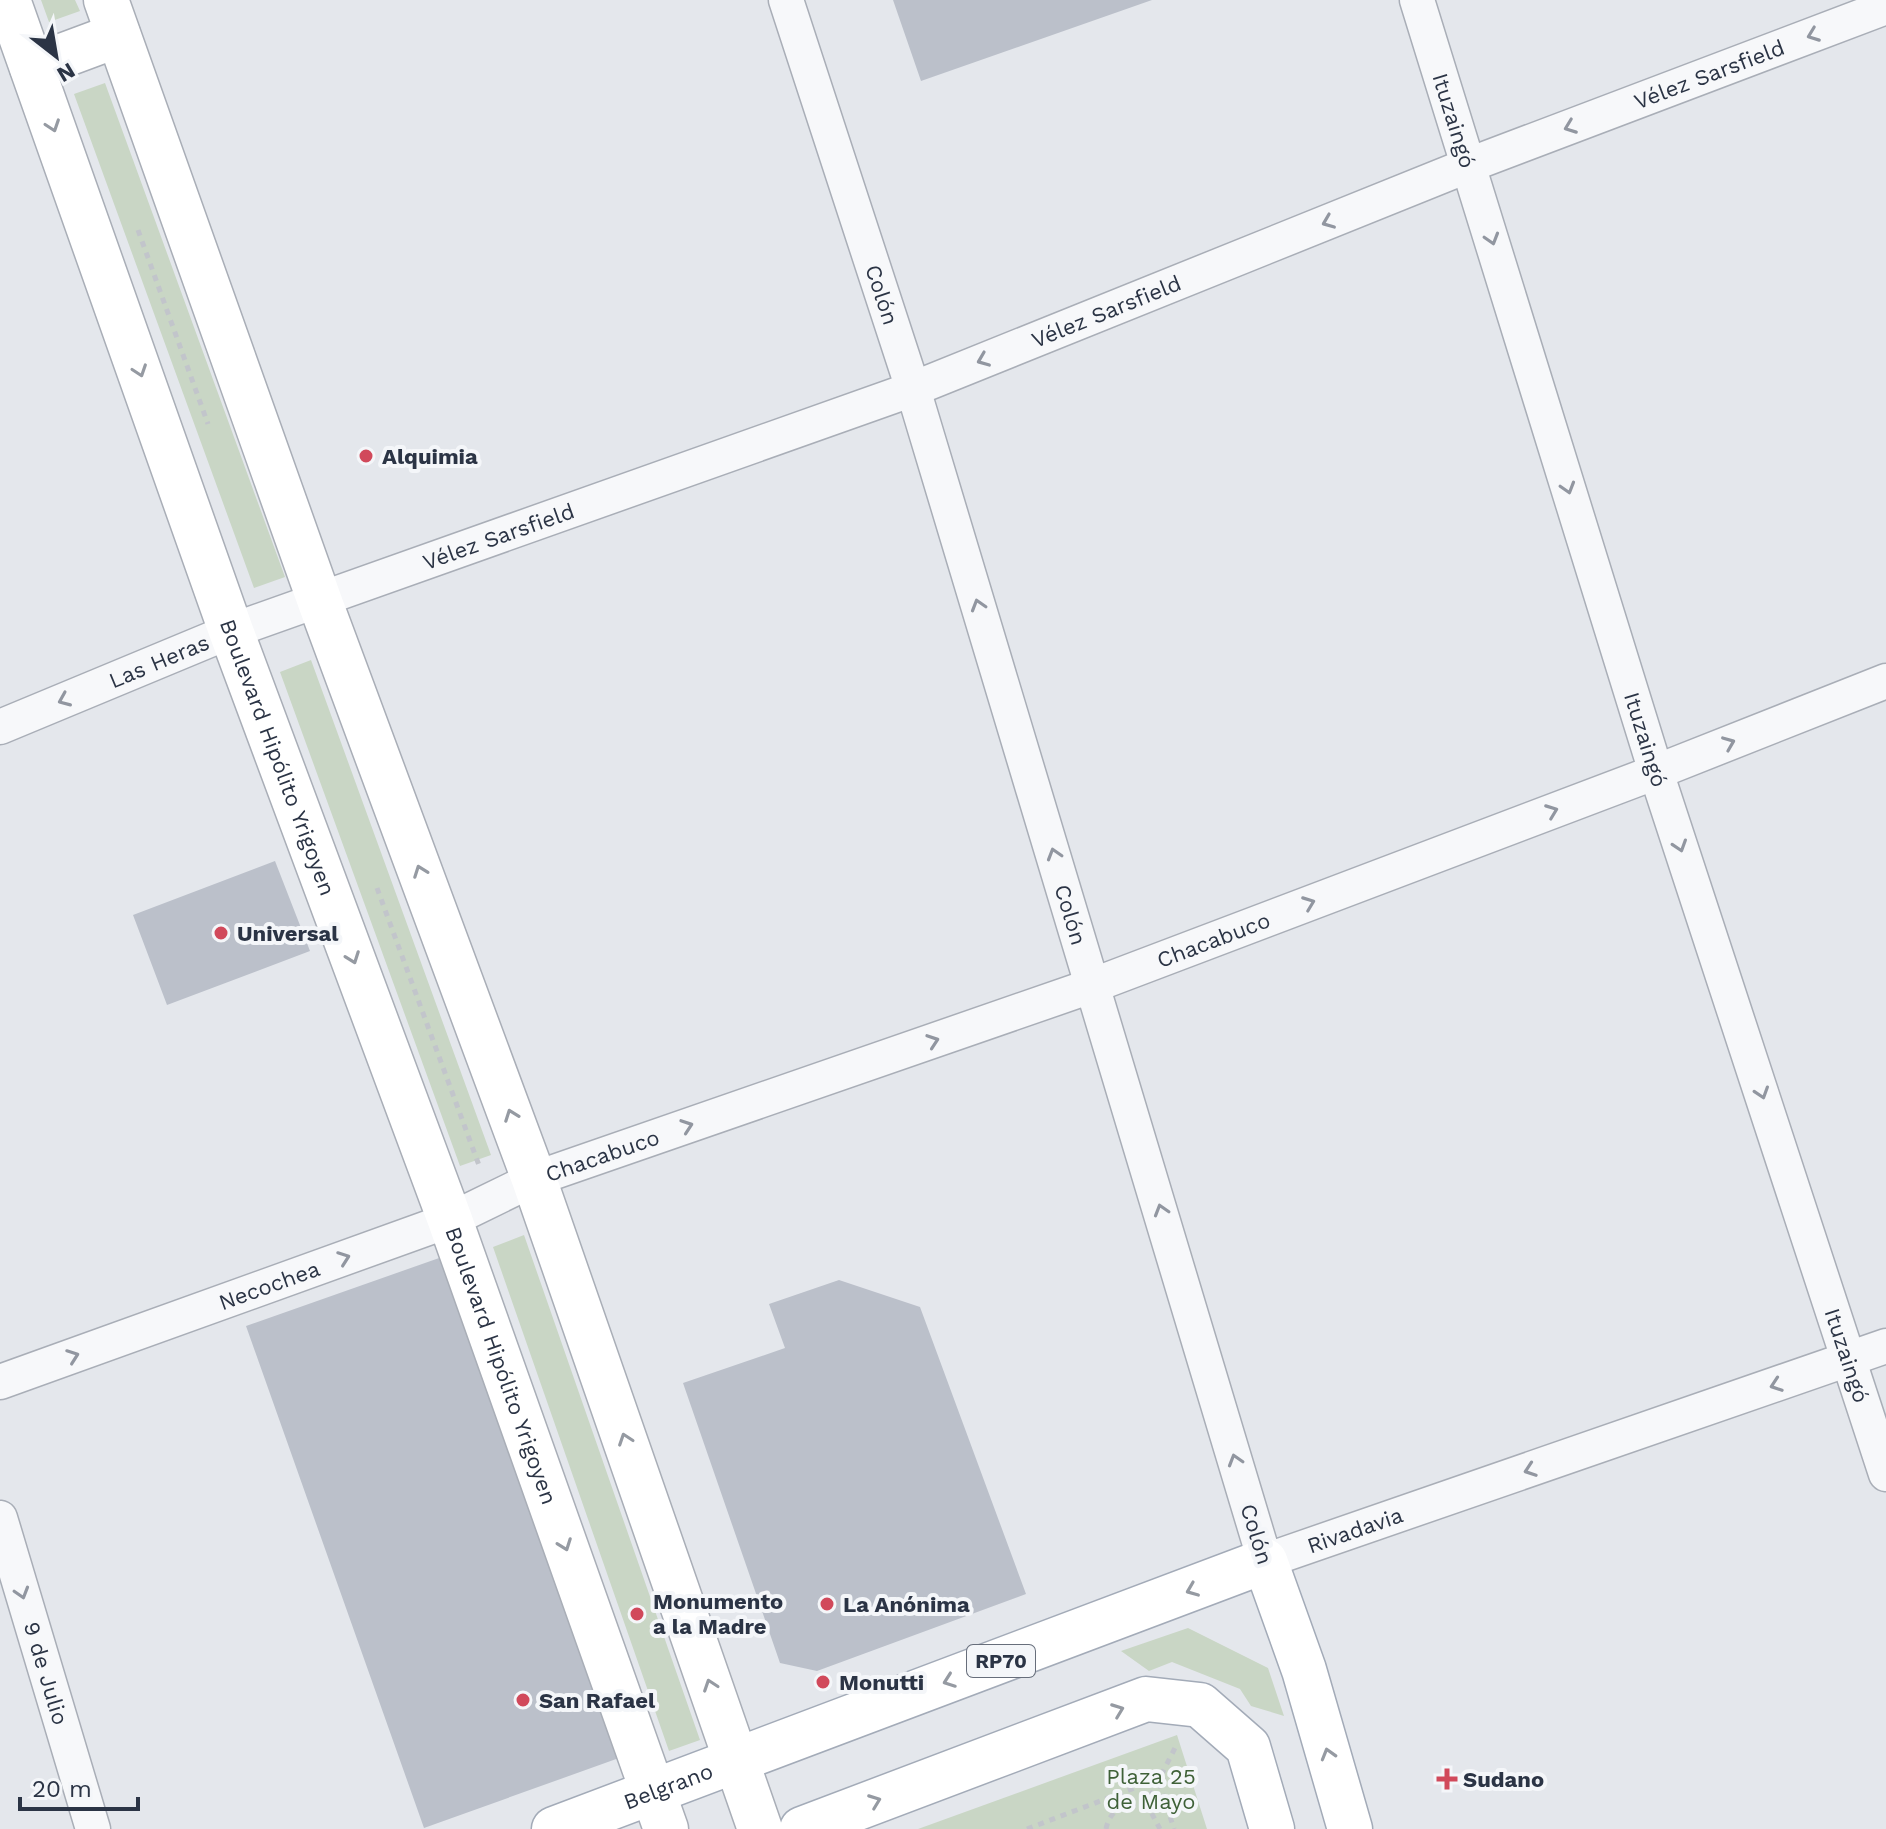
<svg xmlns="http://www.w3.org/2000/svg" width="1886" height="1829" font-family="'Work Sans',sans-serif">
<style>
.green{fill:#c9d6c5}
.building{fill:#bbc0ca}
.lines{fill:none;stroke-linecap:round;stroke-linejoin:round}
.street-casing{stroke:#a9aeb7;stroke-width:37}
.secondary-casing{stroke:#a9aeb7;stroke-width:47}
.primary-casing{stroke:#a3abb8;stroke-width:47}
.path{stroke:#c2c5cb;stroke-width:5;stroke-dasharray:6 6;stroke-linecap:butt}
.street{stroke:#f7f8fa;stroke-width:34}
.secondary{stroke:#fff;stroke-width:44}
.primary{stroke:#fff;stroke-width:44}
.oneway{stroke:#9196a0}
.oneway2{stroke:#959aa2}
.poi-dot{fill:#d1495b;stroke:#f4f6f9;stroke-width:3}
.labels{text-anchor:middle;stroke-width:8;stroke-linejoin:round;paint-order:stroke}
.shield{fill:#f4f6f9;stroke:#676e7b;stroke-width:2}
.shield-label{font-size:20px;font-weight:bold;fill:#2b3445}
.street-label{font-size:22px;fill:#2b3445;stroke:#f4f6f9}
.poi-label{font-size:22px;font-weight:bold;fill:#2b3445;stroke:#f4f6f9;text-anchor:start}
.park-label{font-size:22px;fill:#3f6138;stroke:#f4f6f9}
</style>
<rect width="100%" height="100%" fill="#e4e7ec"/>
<path class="green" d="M41,0H75L80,11L49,22Z
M105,83L285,577L254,588L74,94Z
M311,660L491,1155L460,1166L280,672Z
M524,1235L700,1740L669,1751L493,1247Z
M1188,1628L1268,1668L1284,1716L1251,1706L1240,1689L1172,1662L1149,1671L1121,1651Z
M1177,1735L1207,1829H918Z"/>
<path class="building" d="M893,0H1152L921,81Z
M275,861L310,951L167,1005L133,915Z
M442,1257L619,1758L424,1828L246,1326Z
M839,1280L920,1307L1026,1594L817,1671L780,1663L683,1383L785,1348L769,1304Z"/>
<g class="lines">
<defs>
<g id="street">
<path id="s1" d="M786,0L913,389L1265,1561L1886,1346"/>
<path id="s2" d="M1417,0L1656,772L1886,1474"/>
<path id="s3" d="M0,727L231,631L913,389L1469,165L1886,7"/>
<path id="s4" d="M0,1382L450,1220L534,1179L1094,985L1656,772L1886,681"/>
<path id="s5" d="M0,1518L93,1829"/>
</g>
<g id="secondary">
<path id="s6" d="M8,0L231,631L450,1220L666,1829"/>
<path d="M106,0L320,602L534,1179L760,1829"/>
<path d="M32,67L118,35"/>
</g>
<g id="primary">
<path id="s7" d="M554,1829L1265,1561L1304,1670L1350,1829"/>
<path d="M802,1829L1146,1699L1200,1705L1248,1747L1272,1829"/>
</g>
</defs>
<use href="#street" class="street-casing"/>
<use href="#secondary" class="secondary-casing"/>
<use href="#primary" class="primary-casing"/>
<path class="path" d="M138,230L208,424
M377,888L480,1168
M1145,1807L1177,1744
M1027,1829L1158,1779L1174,1829
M1106,1829C1110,1806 1133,1799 1151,1812L1160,1829"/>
<use href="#street" class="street"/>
<use href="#secondary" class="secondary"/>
<use href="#primary" class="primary"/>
</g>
<defs><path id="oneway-chevron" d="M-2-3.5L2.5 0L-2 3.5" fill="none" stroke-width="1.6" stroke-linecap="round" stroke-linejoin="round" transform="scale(2)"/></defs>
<g class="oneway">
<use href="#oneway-chevron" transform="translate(1813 35) rotate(159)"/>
<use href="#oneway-chevron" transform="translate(1570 127) rotate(159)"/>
<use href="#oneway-chevron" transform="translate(1328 222) rotate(158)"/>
<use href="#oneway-chevron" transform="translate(1492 239) rotate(73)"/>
<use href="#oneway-chevron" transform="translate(983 360) rotate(158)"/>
<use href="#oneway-chevron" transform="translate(1568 488) rotate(73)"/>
<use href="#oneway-chevron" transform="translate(978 605) rotate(-107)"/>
<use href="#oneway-chevron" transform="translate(64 700) rotate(157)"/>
<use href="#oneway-chevron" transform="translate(1729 743) rotate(-22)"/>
<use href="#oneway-chevron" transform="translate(1552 811) rotate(-21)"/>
<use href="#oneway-chevron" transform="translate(1680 846) rotate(72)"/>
<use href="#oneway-chevron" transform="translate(1054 854) rotate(-107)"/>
<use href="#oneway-chevron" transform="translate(1309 903) rotate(-21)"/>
<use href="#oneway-chevron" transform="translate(933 1041) rotate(-19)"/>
<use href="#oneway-chevron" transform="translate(1762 1093) rotate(72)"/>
<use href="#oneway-chevron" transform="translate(687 1126) rotate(-19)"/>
<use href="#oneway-chevron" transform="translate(1161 1210) rotate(-107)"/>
<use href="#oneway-chevron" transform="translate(344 1258) rotate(-20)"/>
<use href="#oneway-chevron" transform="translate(73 1356) rotate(-20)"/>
<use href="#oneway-chevron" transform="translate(1776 1385) rotate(161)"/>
<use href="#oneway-chevron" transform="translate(1235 1460) rotate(-107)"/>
<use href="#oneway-chevron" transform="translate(1530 1470) rotate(161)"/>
<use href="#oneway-chevron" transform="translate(22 1593) rotate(73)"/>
</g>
<g class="oneway2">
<use href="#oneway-chevron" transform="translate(53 126) rotate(71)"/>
<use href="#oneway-chevron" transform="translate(140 371) rotate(71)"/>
<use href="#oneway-chevron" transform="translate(420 871) rotate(-110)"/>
<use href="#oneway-chevron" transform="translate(353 958) rotate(70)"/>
<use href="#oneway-chevron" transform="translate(511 1115) rotate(-110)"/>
<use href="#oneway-chevron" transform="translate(625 1439) rotate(-109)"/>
<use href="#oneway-chevron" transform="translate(565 1545) rotate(70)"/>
<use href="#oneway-chevron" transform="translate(1192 1590) rotate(158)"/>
<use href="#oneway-chevron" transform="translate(949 1681) rotate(160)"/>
<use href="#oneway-chevron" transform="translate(710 1685) rotate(-109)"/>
<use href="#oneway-chevron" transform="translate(1118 1710) rotate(-21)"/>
<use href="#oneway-chevron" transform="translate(1328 1754) rotate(-106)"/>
<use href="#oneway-chevron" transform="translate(875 1801) rotate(-21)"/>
</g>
<g class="poi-dot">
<circle cx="366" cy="456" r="8"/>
<circle cx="221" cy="933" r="8"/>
<circle cx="827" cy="1604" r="8"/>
<circle cx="637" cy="1614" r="8"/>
<circle cx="823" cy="1682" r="8"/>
<circle cx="523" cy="1700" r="8"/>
<path d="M1443 1767h8v8h8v8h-8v8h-8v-8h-8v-8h8z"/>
</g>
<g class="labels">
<rect class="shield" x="967" y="1645" width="68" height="32" rx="6"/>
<g class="shield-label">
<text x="1001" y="1668">RP70</text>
</g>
<g class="street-label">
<text dy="8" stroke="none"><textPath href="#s3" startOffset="1830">Vélez Sarsfield</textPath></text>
<text dy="8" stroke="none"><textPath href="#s2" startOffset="126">Ituzaingó</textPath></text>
<text dy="8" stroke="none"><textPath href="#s1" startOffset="310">Colón</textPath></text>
<text dy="8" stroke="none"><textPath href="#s3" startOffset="1182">Vélez Sarsfield</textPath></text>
<text dy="8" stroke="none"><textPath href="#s3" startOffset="534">Vélez Sarsfield</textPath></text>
<text dy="8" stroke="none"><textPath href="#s3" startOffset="172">Las Heras</textPath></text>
<text dy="8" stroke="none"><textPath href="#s2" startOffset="774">Ituzaingó</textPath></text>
<text dy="8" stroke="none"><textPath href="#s6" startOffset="804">Boulevard Hipólito Yrigoyen</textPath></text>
<text dy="8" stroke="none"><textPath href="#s1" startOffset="958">Colón</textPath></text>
<text dy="8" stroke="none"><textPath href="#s4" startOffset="1292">Chacabuco</textPath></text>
<text dy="8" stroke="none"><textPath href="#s4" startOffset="644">Chacabuco</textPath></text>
<text dy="8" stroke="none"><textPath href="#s4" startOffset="286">Necochea</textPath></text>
<text dy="8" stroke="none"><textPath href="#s2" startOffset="1422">Ituzaingó</textPath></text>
<text dy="8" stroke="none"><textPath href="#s6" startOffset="1452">Boulevard Hipólito Yrigoyen</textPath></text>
<text dy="8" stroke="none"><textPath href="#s1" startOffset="1728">Rivadavia</textPath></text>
<text transform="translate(1257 1534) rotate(73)" y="8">Colón</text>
<text dy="8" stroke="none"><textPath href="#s5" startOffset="162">9 de Julio</textPath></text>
<text dy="8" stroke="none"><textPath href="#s7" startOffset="122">Belgrano</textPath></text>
</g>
<g class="poi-label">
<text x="382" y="464">Alquimia</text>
<text x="237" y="941">Universal</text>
<text x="653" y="1609">Monumento<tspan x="653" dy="25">a la Madre</tspan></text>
<text x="843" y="1612">La Anónima</text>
<text x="839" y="1690">Monutti</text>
<text x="539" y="1708">San Rafael</text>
<text x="1463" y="1787">Sudano</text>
</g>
<g class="park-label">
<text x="1151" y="1784">Plaza 25<tspan x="1151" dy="25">de Mayo</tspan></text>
</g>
</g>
<g transform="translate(56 56) rotate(149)" stroke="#f4f6f9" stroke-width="6" paint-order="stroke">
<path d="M0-6L14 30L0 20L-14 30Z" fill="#2b3445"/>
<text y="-12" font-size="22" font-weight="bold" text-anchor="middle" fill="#2b3445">N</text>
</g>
<path d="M20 1797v12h118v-12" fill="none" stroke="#2b3445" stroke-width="4"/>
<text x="32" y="1797" font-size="24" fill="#2b3445" stroke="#f4f6f9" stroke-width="6" paint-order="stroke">20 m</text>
</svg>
